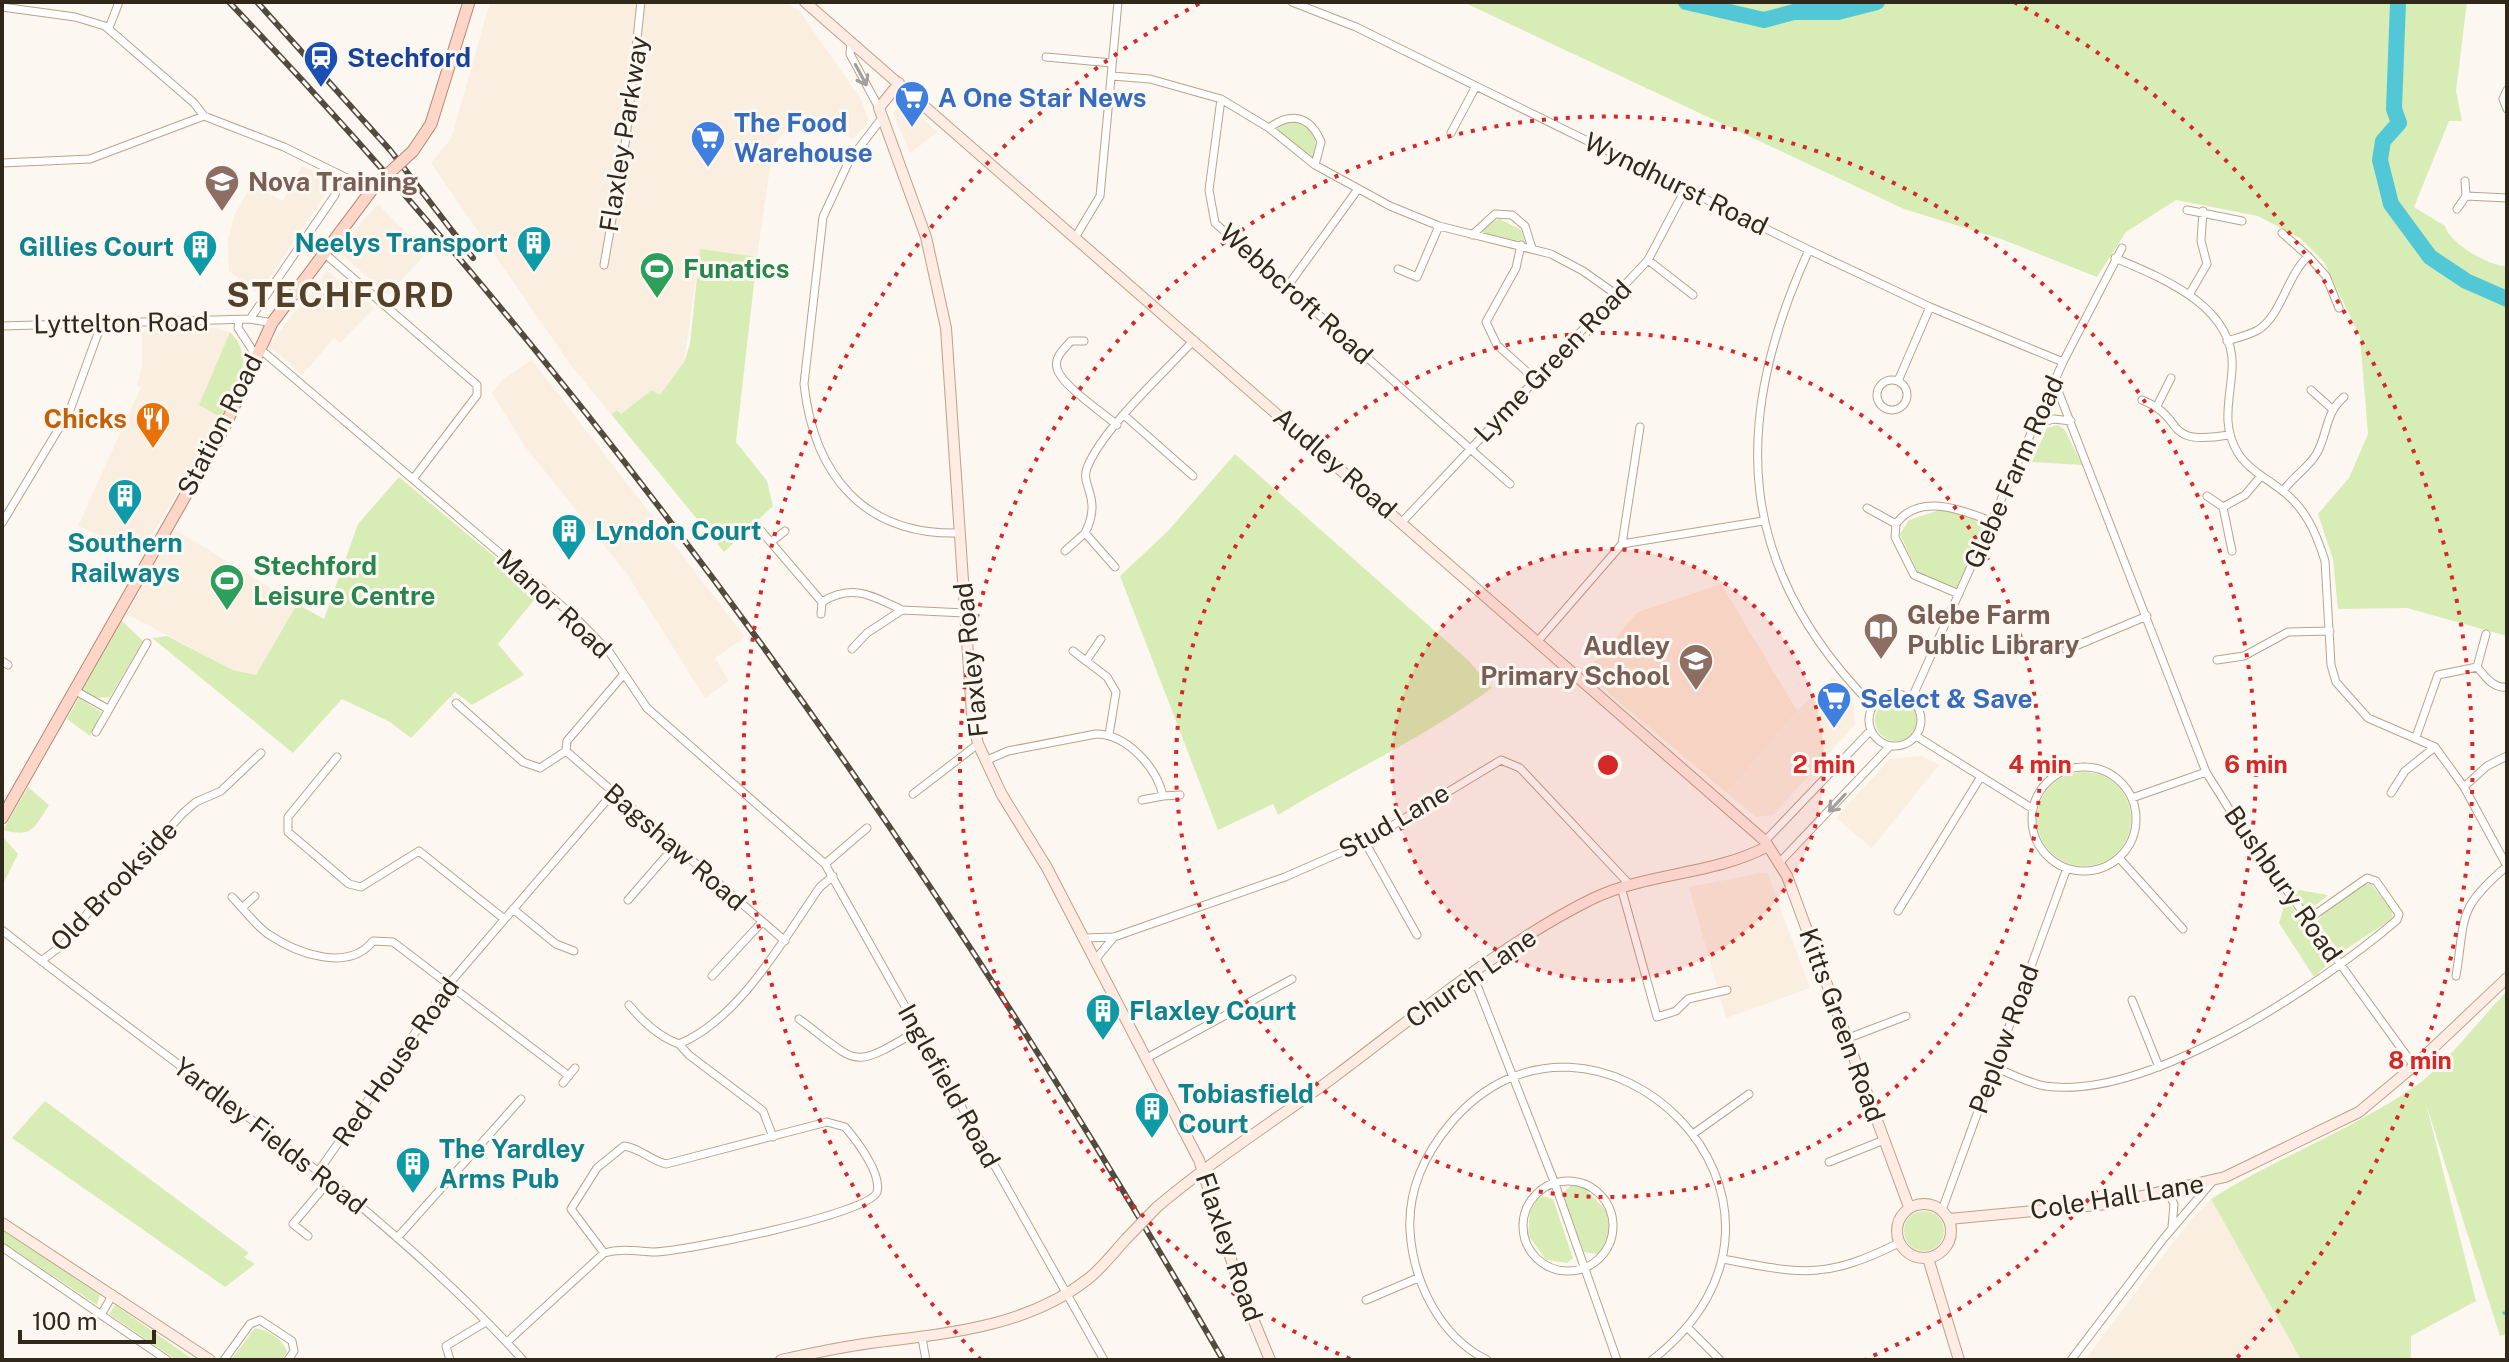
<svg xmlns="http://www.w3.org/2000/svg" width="2509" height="1362" font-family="'Public Sans',sans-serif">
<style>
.built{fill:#faeee0}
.education{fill:#fcebd9}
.green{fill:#d8edb5}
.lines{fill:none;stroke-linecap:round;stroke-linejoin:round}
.stream{stroke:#52c8d6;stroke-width:3}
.river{stroke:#52c8d6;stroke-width:16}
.street-casing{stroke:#bba387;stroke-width:9}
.secondary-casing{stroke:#bba387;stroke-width:12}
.primary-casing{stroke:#b68872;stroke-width:13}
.street{stroke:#fff;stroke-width:7}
.secondary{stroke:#feebe3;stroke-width:10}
.primary{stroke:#fed6c7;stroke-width:11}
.rail-casing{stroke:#524a3f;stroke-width:6}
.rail{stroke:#fcf7f1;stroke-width:3;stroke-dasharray:9;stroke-linecap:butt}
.secondary-bridge-casing{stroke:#bba387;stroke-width:12;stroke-linecap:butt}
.primary-bridge-casing{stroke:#b68872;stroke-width:13;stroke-linecap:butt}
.secondary-bridge{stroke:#feebe3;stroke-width:10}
.primary-bridge{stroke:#fed6c7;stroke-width:11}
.oneway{stroke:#a29e99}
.ring{fill:none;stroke:#d62828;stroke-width:4;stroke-dasharray:4 8}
.labels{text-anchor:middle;stroke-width:6;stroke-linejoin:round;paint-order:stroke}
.transit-label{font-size:26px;font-weight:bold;fill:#164399;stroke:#fcf7f1;text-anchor:start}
.shop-label{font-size:26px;font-weight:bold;fill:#366cbe;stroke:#fcf7f1;text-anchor:start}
.street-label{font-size:26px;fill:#31281c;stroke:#fcf7f1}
.education-label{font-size:26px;font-weight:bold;fill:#785e54;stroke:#fcf7f1;text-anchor:start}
.culture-label{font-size:26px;font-weight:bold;fill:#0d838f;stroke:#fcf7f1;text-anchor:start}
.leisure-label{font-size:26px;font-weight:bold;fill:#27864d;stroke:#fcf7f1;text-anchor:start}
.food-label{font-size:26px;font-weight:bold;fill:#c56008;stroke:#fcf7f1;text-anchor:end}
.district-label{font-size:34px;font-weight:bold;letter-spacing:2px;fill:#544026;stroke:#fcf7f1}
.centre{fill:#d62828;stroke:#fcf7f1;stroke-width:4}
.ring-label{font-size:24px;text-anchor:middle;font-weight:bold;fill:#d62828;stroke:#fcf7f1;stroke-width:6;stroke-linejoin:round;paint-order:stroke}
</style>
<rect width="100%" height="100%" fill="#fcf7f1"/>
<path class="built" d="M490,2H787L801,13L860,98L868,118L867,125L853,139L801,112L773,146L757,257L700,250L684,362L660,396L652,390L621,415L617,410L611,414L570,364L431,163L451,139Z
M903,102L938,132L910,153L893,113Z
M302,166L329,179L328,190L259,294L229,271L228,240L234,216L251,185L283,201Z
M378,204L426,253L388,295L337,250Z
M327,271L374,308L340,343L334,338L302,375L269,345Z
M215,328L230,332L200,405L222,418L141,553L78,526L141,387L137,385L142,367V332Z
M532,360L745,637L715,658L729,681L705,698L627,574L524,445L492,393L501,381Z
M174,529L297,604L256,675L233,670L127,614Z
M1833,677L1853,696L1855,725L1773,815L1756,817L1727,793L1797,711Z
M1921,756L1939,765L1872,848L1836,818L1890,759Z
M1767,872L1810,988L1726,1018L1689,887Z
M2211,1199L2301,1360H2085L2182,1231Z"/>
<path class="education" d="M1721,584L1797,711L1727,793L1585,673L1638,612Z"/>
<path class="green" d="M1463,2H2467L2456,91L2462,121H2449L2414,207L2445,226C2449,243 2490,267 2507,266V636L2407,608L2338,609L2333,559L2318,514L2349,478L2368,434L2360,337L2324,262L2300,238L2258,216L2176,200L2126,232L2097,277L2001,239L1904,209Z
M1286,122H1300L1314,132L1316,149L1312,159L1275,130Z
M1500,219L1521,230L1525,242L1480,232L1487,223Z
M700,249L757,257L736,442L767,481L773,506L724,552L611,414L617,410L621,414L652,390L660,395L684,362L690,344Z
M230,332C258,360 235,389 222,418L199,405Z
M2058,425L2065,430L2082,465L2032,462L2047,428Z
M1235,454L1469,661L1492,688C1425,737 1349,772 1278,815L1273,804L1218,830L1120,576L1168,531Z
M399,477L539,594L498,644L524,675L472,705L455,692L411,738L390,722L342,699L293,753L152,638L167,636L233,670L256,675L297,604L324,619L358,524Z
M1943,509L1987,524L1958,590L1918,573L1900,534L1909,520Z
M121,620L143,641L110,697L96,698L82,690Z
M79,698L101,712L90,736L67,719Z
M1875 720a21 21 0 1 1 42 0a21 21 0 1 1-42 0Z
M2037 819a47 47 0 1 1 94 0a47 47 0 1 1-94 0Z
M28,787L49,805C34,828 33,838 3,830Z
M2,836L18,854L2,886Z
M2365,884H2371L2392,910V919L2340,953L2317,922L2324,913Z
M2299,890L2328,895L2316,905L2303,907L2294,894Z
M2289,903L2327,959L2325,967L2314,977L2279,923L2284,906Z
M2507,991V1334L2500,1336L2426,1104L2476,1301L2411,1336V1360H2301L2211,1199C2278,1157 2352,1130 2417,1085C2446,1064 2481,1018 2507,991Z
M45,1101L249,1253L244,1257L255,1264L225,1287L12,1138Z
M1570,1186H1582L1609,1213L1608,1242L1597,1254L1584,1252L1562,1194Z
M1543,1196L1553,1199L1573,1258L1567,1263L1546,1260L1528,1235L1530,1212L1538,1198Z
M1904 1231a20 20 0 1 1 40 0a20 20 0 1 1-40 0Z
M2,1229L100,1295L97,1305L2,1242Z
M115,1305L194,1360H176L109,1314Z
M255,1328C267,1330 283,1339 287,1351L282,1360H231Z"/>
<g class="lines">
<path class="stream" d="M2504,1313L2507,1314"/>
<path class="river" d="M1686,2L1764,20L1794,12H1838L1877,2
M2398,2L2394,109L2399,123L2383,141L2380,160L2391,204L2430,257L2466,281L2507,299"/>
<defs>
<path id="street" d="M1292,2L1356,27L1809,250L1930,307L2063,362
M2,7L75,17L105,26L194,103L204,116
M109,28L119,2
M851,41L850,54L879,108
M1046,57L1112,63
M1112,76L1150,79L1221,99L1269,128L1315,165L1390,206L1439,226L1551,254L1583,271L1617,295
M2507,90L2503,99L2507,109
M1221,99L1209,190L1215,223L1510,484
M882,118L849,161L823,217L804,384C814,476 865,536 960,533
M1269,128C1290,112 1310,115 1321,142L1315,165
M1451,133L1476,86
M2,163L90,159L204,116L284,147L371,190
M2465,181L2466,196L2507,198
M2457,209L2466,196
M2187,210L2242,221
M2282,233L2308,256
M1472,235L1495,214L1512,215L1525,226L1532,248
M1076,236L1100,196L1118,2
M1521,245L1516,268L1486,322L1497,345L1536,380
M1809,250C1730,422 1735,567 1873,706
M324,253L477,385V395L413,479
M2115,258C2162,278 2237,307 2232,370C2230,401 2221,425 2238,453C2248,469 2266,478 2280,489C2305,507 2316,532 2325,561L2331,665L2336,682L2368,718L2435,747L2464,787L2507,866
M1648,260L1693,295
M604,265L626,138L641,2
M1398,269L1417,277L1439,226
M1287,287L1358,189
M2189,295L2207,264L2201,241L2203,211
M250,319L335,195L338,174
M239,320L238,328L255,354
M2,326L250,319L272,323
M1084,341H1071C1064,349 1054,357 1057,368C1060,384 1103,413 1117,425
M2227,341C2237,338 2249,335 2258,330C2281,316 2286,278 2308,256L2326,276L2339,308
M260,349L576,618L610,653L647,708L825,864L1104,1360
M1877 395a15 15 0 1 1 30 0a15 15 0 1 1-30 0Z
M1898,381L1930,307
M2055,383L2206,772L2236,820L2414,1066
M2311,390L2331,408
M2142,400C2189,419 2159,446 2229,435
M2157,406L2171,378
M1125,416L1193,476
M2035,424L2054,419L2071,421
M2283,491C2292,478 2311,465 2317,453C2328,433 2325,413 2344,397
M2207,496L2223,507
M1867,508L1896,524
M1402,522L1648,260L1686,188
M2,523L70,410L101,325
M756,525L822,602C852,583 873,596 902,610
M771,542L785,531
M1622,544L1640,427
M1065,551L1085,533
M2232,551L2223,507L2245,495L2261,476
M1115,567L1085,533C1103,498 1080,486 1087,468C1102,429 1164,373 1194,340
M1959,594L1914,575L1895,537L1896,524C1919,492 1962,510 1991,521
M821,614L822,602
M1538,641L1622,544L1763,521
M852,649L867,633L902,610L965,613
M2066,650L2147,616
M1073,651L1107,677L1116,692L1109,735
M2217,660L2244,656L2288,632L2330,631
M2,661L8,665
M1086,661L1101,639
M2477,667C2485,676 2493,689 2507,687
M74,690L108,709
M1869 720a26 26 0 1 1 52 0a26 26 0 1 1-52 0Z
M1911,700L2063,362L2122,248
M456,703L523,762L540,768L566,751L567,741L624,674
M96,732L147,643
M1916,736L2033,809
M2416,737L2438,675L2477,667L2486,634
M566,751L785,941
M337,757L288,817V832L349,884L361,887L419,851L503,918
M985,761L1008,751L1096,734C1127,734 1157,768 1163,796L1142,800
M2032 819a52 52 0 1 1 104 0a52 52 0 1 1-104 0Z
M2464,787L2487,766L2507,756
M2391,793L2405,771L2435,747
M913,794L978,744
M1163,796L1180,795
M2132,798L2206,772
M1765,841L1871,730
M1365,842L1417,935
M2119,858L2183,929
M1780,862L1890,746
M825,864L867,828
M1621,887L1657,1017L1676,1011L1688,999L1727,990
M232,897C244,909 254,924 268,934C296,953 348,973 373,941L393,942L569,1076
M628,900L674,847
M242,908L255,896
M513,909L556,944L574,951
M1898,911L1980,778
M2,930C178,1070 371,1193 523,1360
M1084,938L1114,937L1285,877L1365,842L1501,760L1520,768L1630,885
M1095,960L1114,937
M41,961L64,944L100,897L129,874L183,813L196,802L221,791L261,753
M1473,975L1555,1184L1617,1360
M712,976L762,922
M2456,976C2466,915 2456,910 2507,866
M2132,1000L2159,1067
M629,1005C643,1022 659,1037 679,1044C740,1019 784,938 820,887L833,876
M799,1019C860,1064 849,1071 917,1031
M1846,1039L1906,1016
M679,1044L689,1055L763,1111L773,1137
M1145,1059L1292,979
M1993,1067C2010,1073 2028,1083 2045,1086C2148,1101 2321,985 2397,920L2399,914L2376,881L2367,878L2307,920
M563,1083L575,1068
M1693,1134L1749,1094
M1829,1162L1884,1140
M318,1172L449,984L613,793
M1523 1226a45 45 0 1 1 90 0a45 45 0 1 1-90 0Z
M2168,1192L2174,1204L2172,1227
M1942,1210L2067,868
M308,1236L293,1224L329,1181
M397,1238L521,1099
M2,1247L167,1360
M1723,1259C1802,1274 1824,1280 1899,1243
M1366,1300L1418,1278
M101,1315L113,1294
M1687,1327L1720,1360
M922,1338L926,1360
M507,1342L604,1253L571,1209L597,1168L624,1146C640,1148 650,1160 666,1164L827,1122L845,1127C857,1141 882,1174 877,1192C870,1214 682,1252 653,1252C636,1251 621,1248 604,1253
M224,1360L250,1324L260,1320L292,1341L294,1351L288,1360
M450,1360L446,1346L486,1322
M1487,1360C1439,1336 1413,1281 1410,1230C1408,1190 1425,1154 1450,1124C1591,955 1854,1202 1652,1360
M2071,1360L2164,1238L2212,1182"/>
<path id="secondary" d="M805,2L1765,841L1787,876L1909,1207
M899,83L879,108L926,237L946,328L972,714L978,744L1002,795L1046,866L1199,1160L1240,1287L1270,1360
M1897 1231a27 27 0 1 1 54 0a27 27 0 1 1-54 0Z
M1157,1207C1215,1158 1278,1119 1338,1074C1418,1014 1504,942 1594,898C1650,872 1714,875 1768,846
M1949,1219L2107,1204L2225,1177L2359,1112L2414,1066L2507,978
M2,1223L210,1360
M1928,1258L1959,1360
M781,1360C813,1353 845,1346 878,1342C951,1333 1028,1326 1088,1279C1102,1268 1114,1252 1126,1239"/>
<path id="primary" d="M413,151L431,124L469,2
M2,818L225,426L272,323L374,187"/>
</defs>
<use href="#street" class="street-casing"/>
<use href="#secondary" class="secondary-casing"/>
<use href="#primary" class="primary-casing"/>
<use href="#street" class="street"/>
<use href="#secondary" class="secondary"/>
<use href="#primary" class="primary"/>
<defs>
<path id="rail" d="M229,2C618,410 942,873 1223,1360
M257,2L390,150L473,258"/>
</defs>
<use href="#rail" class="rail-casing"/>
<use href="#rail" class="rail"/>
<defs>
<path id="secondary-bridge" d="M1126,1239L1157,1207"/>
<path id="primary-bridge" d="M374,187L413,151"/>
</defs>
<use href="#secondary-bridge" class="secondary-bridge-casing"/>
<use href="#primary-bridge" class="primary-bridge-casing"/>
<use href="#secondary-bridge" class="secondary-bridge"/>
<use href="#primary-bridge" class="primary-bridge"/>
</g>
<defs><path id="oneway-shaft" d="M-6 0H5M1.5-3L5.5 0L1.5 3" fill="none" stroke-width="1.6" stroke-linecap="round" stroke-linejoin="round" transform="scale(2)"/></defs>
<g class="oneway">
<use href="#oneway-shaft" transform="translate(861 75) rotate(62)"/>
<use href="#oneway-shaft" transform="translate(1837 803) rotate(133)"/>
</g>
<circle cx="1608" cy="765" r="216" fill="#d62828" fill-opacity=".12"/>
<g class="ring">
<circle cx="1608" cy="765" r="216"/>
<circle cx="1608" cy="765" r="432"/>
<path d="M1350 1359A648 648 0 1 1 1866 1359"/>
<path d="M981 1360A864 864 0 0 1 1202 2M2014 2A864 864 0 0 1 2235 1360"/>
</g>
<defs>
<symbol id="station-pin" viewBox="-11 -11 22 30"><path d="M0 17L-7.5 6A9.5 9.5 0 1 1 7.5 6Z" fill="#1a4fb4" stroke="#fcf7f1"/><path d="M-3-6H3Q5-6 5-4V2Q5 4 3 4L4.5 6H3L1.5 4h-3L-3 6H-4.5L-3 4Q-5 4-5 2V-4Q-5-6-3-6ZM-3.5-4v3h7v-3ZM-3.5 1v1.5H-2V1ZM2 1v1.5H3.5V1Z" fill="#fff"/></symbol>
<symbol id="supermarket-pin" viewBox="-11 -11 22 30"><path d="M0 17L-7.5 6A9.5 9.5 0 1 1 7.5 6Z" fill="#3f7fe0" stroke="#fcf7f1"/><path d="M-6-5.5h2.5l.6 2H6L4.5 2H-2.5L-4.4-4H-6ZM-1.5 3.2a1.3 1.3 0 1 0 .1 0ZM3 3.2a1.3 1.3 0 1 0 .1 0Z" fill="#fff"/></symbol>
<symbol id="university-pin" viewBox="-11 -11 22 30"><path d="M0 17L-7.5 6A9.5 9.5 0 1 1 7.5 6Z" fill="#8d6e63" stroke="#fcf7f1"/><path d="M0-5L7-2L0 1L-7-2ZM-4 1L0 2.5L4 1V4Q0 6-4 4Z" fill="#fff"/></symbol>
<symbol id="building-pin" viewBox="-11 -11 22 30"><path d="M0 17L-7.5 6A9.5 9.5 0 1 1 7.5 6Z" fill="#0f9aa8" stroke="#fcf7f1"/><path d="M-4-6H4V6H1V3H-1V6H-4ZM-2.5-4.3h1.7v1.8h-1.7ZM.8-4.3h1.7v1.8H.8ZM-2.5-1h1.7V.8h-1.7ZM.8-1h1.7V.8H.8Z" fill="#fff"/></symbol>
<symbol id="stadium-pin" viewBox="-11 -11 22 30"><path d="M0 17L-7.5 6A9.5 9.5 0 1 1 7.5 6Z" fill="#2e9e5b" stroke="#fcf7f1"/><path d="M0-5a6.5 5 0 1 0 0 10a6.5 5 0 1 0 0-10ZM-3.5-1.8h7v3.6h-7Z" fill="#fff"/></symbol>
<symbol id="restaurant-pin" viewBox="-11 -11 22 30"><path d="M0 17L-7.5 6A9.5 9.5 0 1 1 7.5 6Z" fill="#e8710a" stroke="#fcf7f1"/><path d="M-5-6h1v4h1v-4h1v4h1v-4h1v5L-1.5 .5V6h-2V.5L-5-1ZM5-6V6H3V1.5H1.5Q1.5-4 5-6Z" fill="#fff"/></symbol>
<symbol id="library-pin" viewBox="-11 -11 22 30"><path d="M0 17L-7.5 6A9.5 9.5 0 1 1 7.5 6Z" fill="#8d6e63" stroke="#fcf7f1"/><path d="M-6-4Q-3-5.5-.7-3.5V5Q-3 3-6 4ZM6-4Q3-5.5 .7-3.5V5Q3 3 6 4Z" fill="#fff"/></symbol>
<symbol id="school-pin" viewBox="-11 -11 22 30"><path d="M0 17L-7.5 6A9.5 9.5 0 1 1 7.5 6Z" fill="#8d6e63" stroke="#fcf7f1"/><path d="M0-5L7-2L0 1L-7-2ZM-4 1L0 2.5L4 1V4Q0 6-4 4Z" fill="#fff"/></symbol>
</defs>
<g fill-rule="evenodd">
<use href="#station-pin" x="301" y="38" width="40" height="54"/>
<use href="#supermarket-pin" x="892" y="78" width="40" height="54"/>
<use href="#supermarket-pin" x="688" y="118" width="40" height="54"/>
<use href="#university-pin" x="202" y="162" width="40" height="54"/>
<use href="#building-pin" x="514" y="223" width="40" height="54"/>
<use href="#building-pin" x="180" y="227" width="40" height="54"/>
<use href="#stadium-pin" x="637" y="249" width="40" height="54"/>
<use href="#restaurant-pin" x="133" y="399" width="40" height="54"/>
<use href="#building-pin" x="105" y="476" width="40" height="54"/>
<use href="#building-pin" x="549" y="511" width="40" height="54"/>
<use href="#stadium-pin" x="207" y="561" width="40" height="54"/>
<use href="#library-pin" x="1861" y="610" width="40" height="54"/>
<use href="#school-pin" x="1676" y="641" width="40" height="54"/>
<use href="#supermarket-pin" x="1814" y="679" width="40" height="54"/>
<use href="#building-pin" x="1083" y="991" width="40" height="54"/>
<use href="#building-pin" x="1132" y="1089" width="40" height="54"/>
<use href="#building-pin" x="393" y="1144" width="40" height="54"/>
</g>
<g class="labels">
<g class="transit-label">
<text x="347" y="67">Stechford</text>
</g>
<g class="shop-label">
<text x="938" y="107">A One Star News</text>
<text x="734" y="132">The Food<tspan x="734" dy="30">Warehouse</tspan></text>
<text x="1860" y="708">Select &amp; Save</text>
</g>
<g class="street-label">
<text transform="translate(624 134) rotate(-81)" y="9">Flaxley Parkway</text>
<text transform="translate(1676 184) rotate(26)" y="9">Wyndhurst Road</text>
<text transform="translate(1296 294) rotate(42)" y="9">Webbcroft Road</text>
<text transform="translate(121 323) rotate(-1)" y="9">Lyttelton Road</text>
<text transform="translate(1553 361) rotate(-46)" y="9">Lyme Green Road</text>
<text transform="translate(220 425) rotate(-63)" y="9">Station Road</text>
<text transform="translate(1335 463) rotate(41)" y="9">Audley Road</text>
<text transform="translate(2014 472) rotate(-66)" y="9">Glebe Farm Road</text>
<text transform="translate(554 604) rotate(43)" y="9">Manor Road</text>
<text transform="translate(971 660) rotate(-96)" y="9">Flaxley Road</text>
<text transform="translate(1394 821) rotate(-30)" y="9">Stud Lane</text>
<text transform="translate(675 847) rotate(41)" y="9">Bagshaw Road</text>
<text transform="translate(2283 884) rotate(55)" y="9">Bushbury Road</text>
<text transform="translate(114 886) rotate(-46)" y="9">Old Brookside</text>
<text transform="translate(1471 978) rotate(-35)" y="9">Church Lane</text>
<text transform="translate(1842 1025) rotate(70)" y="9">Kitts Green Road</text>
<text transform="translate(2004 1039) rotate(-70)" y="9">Peplow Road</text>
<text transform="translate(396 1062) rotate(-55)" y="9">Red House Road</text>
<text transform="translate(949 1086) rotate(61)" y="9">Inglefield Road</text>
<text transform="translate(270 1136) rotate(38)" y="9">Yardley Fields Road</text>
<text transform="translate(2117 1197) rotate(-9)" y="9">Cole Hall Lane</text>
<text transform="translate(1229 1247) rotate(71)" y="9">Flaxley Road</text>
</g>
<g class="education-label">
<text x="248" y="191">Nova Training</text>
<text x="1907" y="624">Glebe Farm<tspan x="1907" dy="30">Public Library</tspan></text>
<text x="1670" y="655" text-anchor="end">Audley<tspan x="1670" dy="30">Primary School</tspan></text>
</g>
<g class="culture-label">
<text x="508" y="252" text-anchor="end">Neelys Transport</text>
<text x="174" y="256" text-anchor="end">Gillies Court</text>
<text x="595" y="540">Lyndon Court</text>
<text x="125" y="552" text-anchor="middle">Southern<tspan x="125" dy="30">Railways</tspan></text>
<text x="1129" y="1020">Flaxley Court</text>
<text x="1178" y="1103">Tobiasfield<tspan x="1178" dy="30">Court</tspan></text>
<text x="439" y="1158">The Yardley<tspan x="439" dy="30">Arms Pub</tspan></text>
</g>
<g class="leisure-label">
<text x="683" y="278">Funatics</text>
<text x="253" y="575">Stechford<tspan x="253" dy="30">Leisure Centre</tspan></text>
</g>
<g class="food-label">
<text x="127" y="428">Chicks</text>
</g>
<g class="district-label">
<text x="341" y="307">STECHFORD</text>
</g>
</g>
<circle cx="1608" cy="765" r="12" class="centre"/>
<g class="ring-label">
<text x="1824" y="773">2 min</text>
<text x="2040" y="773">4 min</text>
<text x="2256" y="773">6 min</text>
<text x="2420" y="1069">8 min</text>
</g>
<rect width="2509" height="1362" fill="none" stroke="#31281c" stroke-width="8"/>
<path d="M20 1330v12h134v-12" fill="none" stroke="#31281c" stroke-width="4"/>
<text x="32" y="1330" font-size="24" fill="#31281c" stroke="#fcf7f1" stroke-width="6" paint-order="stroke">100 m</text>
</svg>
